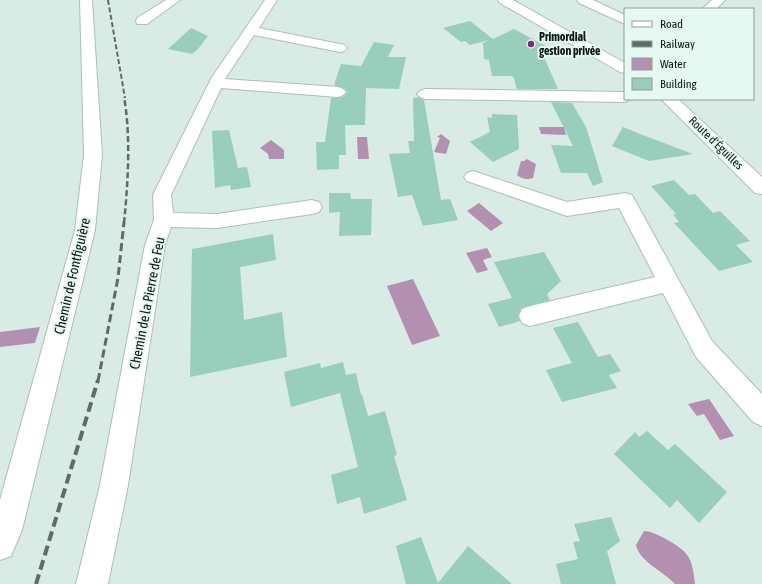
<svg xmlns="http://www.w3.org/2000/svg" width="762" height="584" font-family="'Asap Condensed',sans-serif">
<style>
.water{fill:#b490b0}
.building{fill:#97cebc}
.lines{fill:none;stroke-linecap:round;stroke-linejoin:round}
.minor-casing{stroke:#adbeb8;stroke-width:2}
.minor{fill:#fff;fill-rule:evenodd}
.rail-far3{stroke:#5f6b67;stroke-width:2;stroke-dasharray:5 2.5;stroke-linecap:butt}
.rail-far2{stroke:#5f6b67;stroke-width:2.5;stroke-dasharray:6 3;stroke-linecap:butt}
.rail-far1{stroke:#5f6b67;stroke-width:3;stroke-dasharray:8 4;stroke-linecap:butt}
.rail{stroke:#5f6b67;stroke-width:4;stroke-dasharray:10 5;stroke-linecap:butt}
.poi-dot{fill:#8d2388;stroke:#e5f8f1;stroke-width:1.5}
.labels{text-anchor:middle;stroke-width:4;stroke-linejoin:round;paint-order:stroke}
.far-poi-label{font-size:12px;font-weight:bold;fill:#0e1512;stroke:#e5f8f1;text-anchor:start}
.far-street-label{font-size:12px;fill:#0e1512;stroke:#e5f8f1}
.street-label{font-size:14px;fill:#0e1512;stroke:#e5f8f1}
</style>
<rect width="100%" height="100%" fill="#d8ebe4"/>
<path class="water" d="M539,127H564L566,135L541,134Z
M441,134L450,141L446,154L434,152L440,138L437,137Z
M357,137H367L369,159H358Z
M271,140L284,150V159H269L268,154L260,148Z
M527,159L536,164L533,178C527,180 522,179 517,175L521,161H524Z
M479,203L503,223L491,231L467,211Z
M487,248L492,257L483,260L488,270L477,273L466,253Z
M413,279L440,336L412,345L387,286Z
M40,327L35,343L0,347V332Z
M709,399L734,436L720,440L704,414L697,416L688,404Z
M644,531C651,531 658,535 664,538C689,552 692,556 695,584H675C664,572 639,561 636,545Z"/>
<path class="building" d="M470,21L493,39L514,29L553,50L543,55L558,89H517L513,76H492L489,60L484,59L483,43L490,40L470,45L465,41L461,42L443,28Z
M191,28L208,36L198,49L192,54L168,49Z
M374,42L394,45L388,57H406L399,89L366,88L365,125H345L346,155H339V169L317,170L316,142H325L331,98H339L344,96L348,92L344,88L334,85L341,64L361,66Z
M418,97L424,100L441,200L450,199L458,220L423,226L412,195L398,197L389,154L410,153L408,141H414L413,98Z
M551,102L572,103L586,127L603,182L593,186L587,173H561L551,145L573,146Z
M492,114L517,115L519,149L493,162L470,142L490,132L487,117L492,118Z
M623,127L640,134L693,154L649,161L612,146Z
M229,130L238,168L247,167L251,187L231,190L230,185L215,188L212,131Z
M674,180L689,195L695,194L713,213L720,211L750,241L736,245L753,262L719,271L674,223L679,222L673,214H676L651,186Z
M329,193H350L351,199H372L371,235L339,236L340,212L329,213Z
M273,234L276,260L240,267L244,320L282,312L287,357L190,377L192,249Z
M544,252L561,281L547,294L550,300L521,308L518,315L520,321L499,327L488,304L512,298L494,262Z
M578,322L598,357L610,354L621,371L609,375L617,388L562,402L546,370L572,363L553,328Z
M343,362L346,375L356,373L361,395L362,394L368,416L385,411L397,455L394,456L407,500L364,514L360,497L337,504L331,475L358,467L340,393L291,407L284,372L320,363L321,368Z
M647,431L668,450L675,444L727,492L699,523L677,500L670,508L614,454L635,432L639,437Z
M611,517L620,541L607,551L616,584H561L556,564L578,559L573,542L580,541L574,524Z
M421,537L438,583L468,546L512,584H406L396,546Z"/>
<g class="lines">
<defs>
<path id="minor" d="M80,0H92L102,155L95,230L22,530L11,556L0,560V500L75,230L84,155Z
M166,0H180L147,24H137L136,21L137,18Z
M265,0H277L259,28L340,44L345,45L347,48L345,51L340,52L254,35L225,79L338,87L343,89L346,92L343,95L338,97L221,88L171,195L173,213L217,214L312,200L319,202L322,207L319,212L312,214L217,228L171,227L165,245L128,485L108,584H76L100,485L145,245L154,220L153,195L212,77Z
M498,0H513L625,63V73L620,72L500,3Z
M577,0H593L625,15V24L579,3Z
M712,0H725L716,9H702Z
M425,89L625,92V99H631L625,102L425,99L420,97L417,94L420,91Z
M661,99H678L762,177V194L755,193Z
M473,171L567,202L625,193L632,195L712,341L762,394V426L753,422L696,357L663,293L530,326L522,323L519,316L522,309L530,306L655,277L619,208L567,216L467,181L464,177L467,173Z"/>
</defs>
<use href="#minor" class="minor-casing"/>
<use href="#minor" class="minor"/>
<path class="rail-far3" d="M108,0L125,98"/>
<path class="rail-far2" d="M124,223C128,183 131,136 124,97"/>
<path class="rail-far1" d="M98,381L118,278L124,222"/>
<path class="rail" d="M36,584L98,380"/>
</g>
<circle class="poi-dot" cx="531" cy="44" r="4"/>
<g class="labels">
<g class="far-poi-label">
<text x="539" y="41">Primordial<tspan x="539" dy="14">gestion privée</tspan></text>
</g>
<g class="far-street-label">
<text transform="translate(716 143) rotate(44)" y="4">Route d'Éguilles</text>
</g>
<g class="street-label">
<text transform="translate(72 276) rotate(-77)" y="5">Chemin de Fontfiguière</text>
<text transform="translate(147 303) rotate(-79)" y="5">Chemin de la Pierre de Feu</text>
</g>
</g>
<rect x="624" y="8" width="130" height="92" fill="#e5f8f1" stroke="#8f9d98"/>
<rect x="632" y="21" width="20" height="6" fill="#ffffff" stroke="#8f9d98"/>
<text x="660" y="28" font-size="12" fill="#0e1512">Road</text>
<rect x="632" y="41" width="20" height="6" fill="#5f6b67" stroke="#8f9d98"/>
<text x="660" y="48" font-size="12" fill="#0e1512">Railway</text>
<rect x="632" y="58" width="20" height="12" fill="#b490b0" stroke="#8f9d98"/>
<text x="660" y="68" font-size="12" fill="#0e1512">Water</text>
<rect x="632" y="78" width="20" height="12" fill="#97cebc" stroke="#8f9d98"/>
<text x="660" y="88" font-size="12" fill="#0e1512">Building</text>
</svg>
